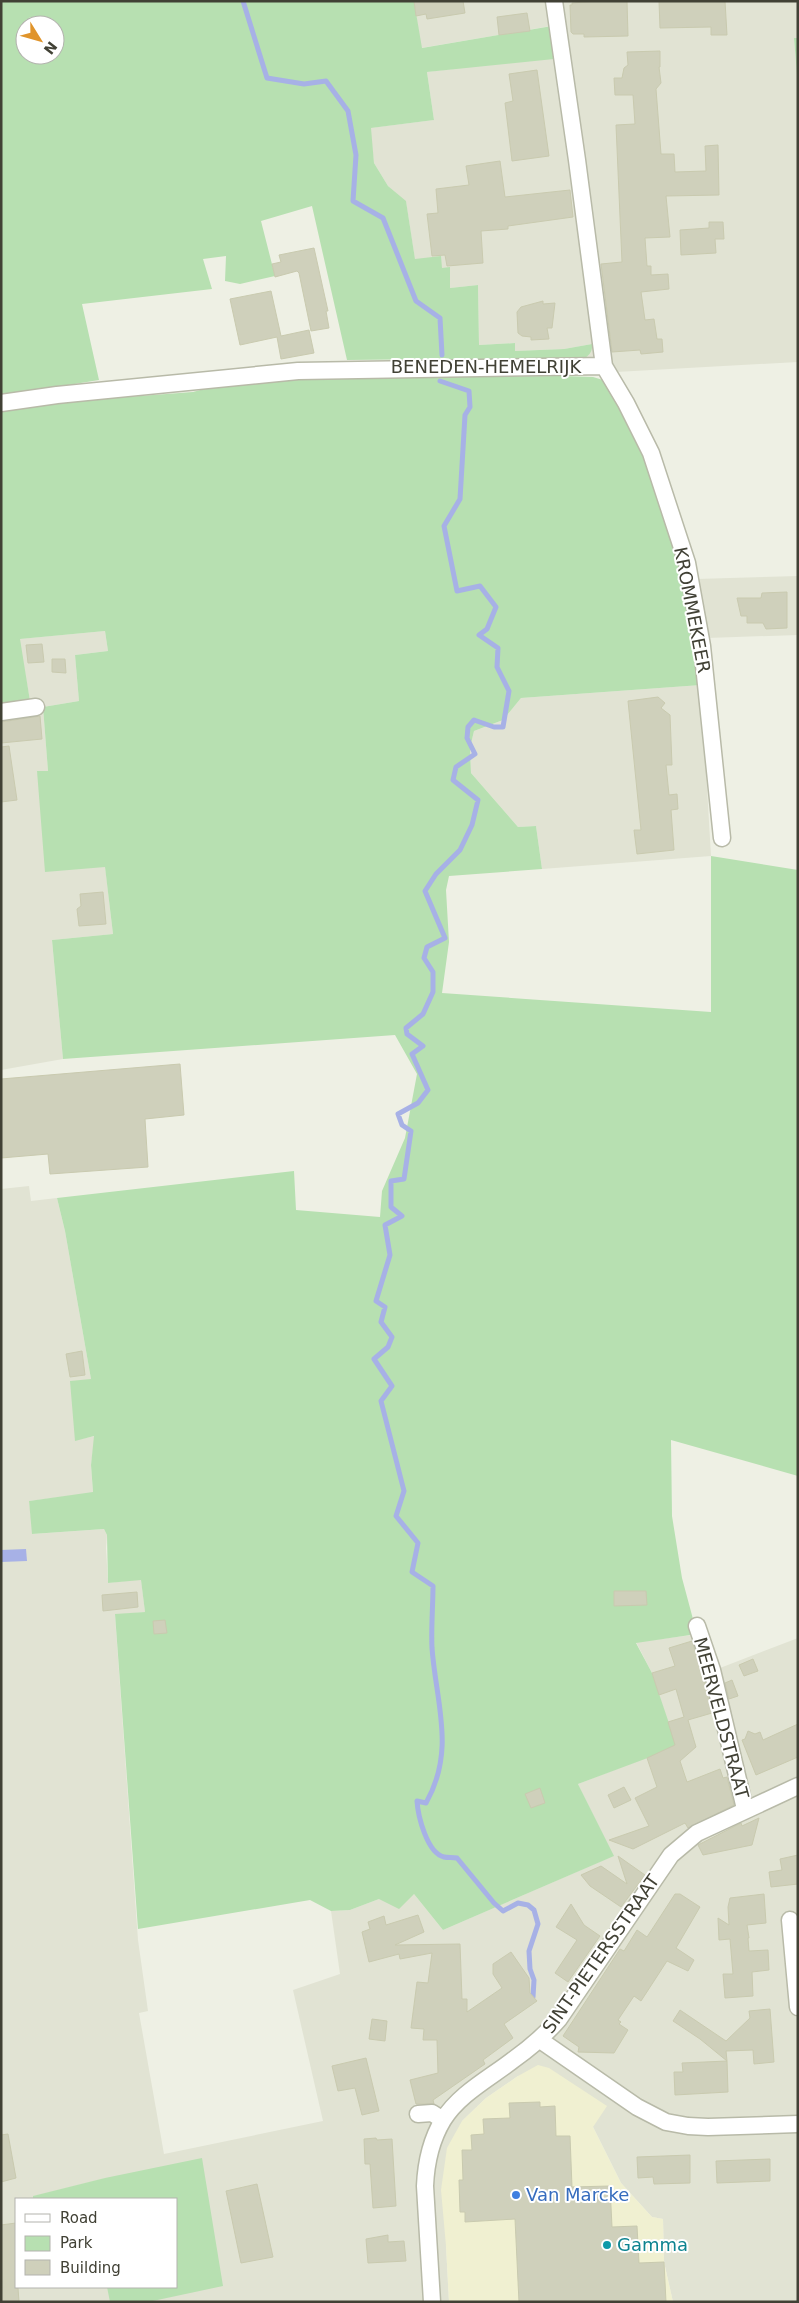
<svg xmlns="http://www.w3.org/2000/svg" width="799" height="2303" font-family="'DejaVu Sans',sans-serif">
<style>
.residential{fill:#e1e3d3;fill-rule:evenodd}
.commercial{fill:#f0f0d1}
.green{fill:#b7e0b1;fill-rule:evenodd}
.water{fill:#a7b1e6}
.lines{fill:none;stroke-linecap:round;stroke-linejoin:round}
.stream{stroke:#a7b1e6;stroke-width:5}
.building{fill:#cfd0bb;stroke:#c9caaf}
.minor-casing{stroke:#b8baa8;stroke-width:19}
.minor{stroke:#fff;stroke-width:16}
.shop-dot{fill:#3f7fe0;stroke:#fff;stroke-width:2}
.culture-dot{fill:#0f9aa8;stroke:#fff;stroke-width:2}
.labels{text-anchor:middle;stroke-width:4;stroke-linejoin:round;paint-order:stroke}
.street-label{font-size:18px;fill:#414135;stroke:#fff}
.shop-label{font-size:18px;fill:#366cbe;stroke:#fff;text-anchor:start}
.culture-label{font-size:18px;fill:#0d838f;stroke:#fff;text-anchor:start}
</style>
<rect width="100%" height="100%" fill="#eef0e4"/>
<path class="residential" d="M414,1H798V38H794L798,87V362L616,372L579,362L592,344L564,349L515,351V343L479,345L478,285L450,288V268H442L415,260L406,202L388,186L374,163L370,128L434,120L427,72L452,69L551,26L421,48Z
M798,576V635L707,638L696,579Z
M105,631L108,651L75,655L79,701L43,707L48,771L37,772L105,866L113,934L52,940L63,1059L1,1070V704L30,701L19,639Z
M701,685L711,856L542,869L536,826L518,827L471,773L470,748L474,731L503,720L521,698Z
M29,1186L31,1201L57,1198L65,1231L91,1379L75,1440L95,1436L91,1465L93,1493L29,1501L33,1534L104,1529L107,1535L106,1548L108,1583L141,1579L145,1612L115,1615L138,1940L148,2011L139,2013L164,2154L323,2121L293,1990L340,1974L331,1911L350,1910L379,1899L414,1894L443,1930L613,1856L578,1784L658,1753L669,1726L652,1673L636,1642L709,1633L720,1668L798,1638V2302H673L664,2262L663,2219L652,2217L621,2183L593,2127L518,2076L486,2098L462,2121L446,2246L449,2302H1V1189ZM16,2199H176V2287H16Z"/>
<path class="commercial" d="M538,2065L549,2068L607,2106L593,2127L621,2183L652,2217L663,2219L664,2262L673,2302H449L446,2246L441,2190L447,2148L462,2121L486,2098L518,2076Z"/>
<path class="green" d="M1,1H414L422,48L552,26L554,59L427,72L434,120L371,128L374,163L388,186L406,201L415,259L441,256L442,268L450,267V288L478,285L479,345L515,343V351L564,349L592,344C593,354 587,357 579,362L512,363L435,359L347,360L312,206L261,221L275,276L240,284L225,281L226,256L203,259L212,289L82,304L99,380L1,396ZM25,25H55V55H25Z
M794,38H798V87Z
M561,376L593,377L603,380L640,443L670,532L687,593L701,685L521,698L503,720L474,731L470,748L471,773L518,827L536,826L542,869L449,876L446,890L449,942L442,993L711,1012V856L798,870V1476L671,1440L672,1516L682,1578L697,1634L636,1643L652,1673L677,1747L578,1784L614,1856L443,1930L414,1894L399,1909L379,1899L350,1910L331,1911L310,1900L138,1929L115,1614L145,1612L141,1580L108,1583L107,1535L104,1529L32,1534L29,1501L93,1492L91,1465L94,1436L75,1441L70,1381L91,1379L65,1231L57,1198L294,1171L296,1210L380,1217L382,1191L405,1138L417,1074L395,1035L63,1059L52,940L113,934L105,867L45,872L37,771H48L43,707L79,701L75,655L108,651L105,631L20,639L30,701L1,704V412L60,402L193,392L211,387L290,379Z
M202,2158L223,2286L148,2302H110L107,2287H176V2199H33V2196L105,2178Z"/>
<path class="water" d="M26,1549L27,1561L1,1562V1550Z"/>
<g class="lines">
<path class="stream" d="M243,1L267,78L304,84L326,81L348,111L356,155L353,201L383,218L416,301L440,318L442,355
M440,381L469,391L470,407L465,415L460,499L444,526L457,591L480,586L496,607L487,629L479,635L498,648L497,667L509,691L503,727H494L474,720L468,727L467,738L475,754L456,767L453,780L478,800L472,825L460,850L436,874L425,891L445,938L427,947L424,958L433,972V992L423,1014L406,1028L407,1034L423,1046L412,1054L428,1090L418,1103L398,1114L402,1125L411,1131L404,1179L391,1181V1207L402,1216L385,1225L390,1255L376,1301L385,1307L381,1322L392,1337L388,1347L374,1359L392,1386L381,1401L404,1491L396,1516L418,1543L412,1572L433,1586C433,1606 431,1627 432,1648C436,1703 456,1750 426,1803L417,1801C418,1816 427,1853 444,1857C448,1858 453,1857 457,1858L494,1903L503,1911L518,1903L528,1905L534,1910L538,1924L529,1951L530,1969L534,1980L533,1997"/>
</g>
<path class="building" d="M414,1H463L465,13L427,19L426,14L416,16Z
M598,1H627L628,36L584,37V34H573L571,32L570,5H572V3Z
M659,1H725L727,35H711V27L660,28Z
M527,13L530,31L499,35L497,17Z
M660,51V67H659L661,83L656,89L661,154H674L675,172L706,171L705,146L718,145L719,195L666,196L670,237L645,238L647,266H651V275L668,274L669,289L641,292L645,320L654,319L657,339H662L663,352L641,354L640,350L612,352L601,264L622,262L616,125L635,124L633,95H615L614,78H622L624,68L628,65L627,52Z
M537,70L549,156L512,161L505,103L513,101L509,74Z
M500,161L505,197L570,190L573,217L508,226V229L481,231L483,263L447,266L445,255L432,256L427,214L438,213L436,189L469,185L466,166Z
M709,222H723L724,239H715L716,253L681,255L680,230L709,228Z
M314,248L328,311H326L329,328L311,331L299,273L297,271L275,277L272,264L281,262L279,255Z
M271,291L281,336L309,330L314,353L281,359L277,337L240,345L230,299Z
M543,301V304L555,303L552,328H547L549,339L531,340V337L522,336L518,333L517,312L521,307Z
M787,592V628L766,629L763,623H747V616H741L737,598H761L762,593Z
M42,644L44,662L28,663L26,645Z
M52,659H65L66,673L52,672Z
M658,697L665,703L661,708L670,715L672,765H666L669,795L677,794L678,809L671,810L674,850L637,854L634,830H641L628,701Z
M40,716L42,739L1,743V722Z
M9,746L17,800L1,802V747Z
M103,892L106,924L79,926L77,909L81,906L80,894Z
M180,1064L184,1115L145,1119L148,1167L50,1174L48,1154L1,1158V1079Z
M82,1351L85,1375L70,1377L66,1354Z
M614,1591H646L647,1605L614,1606Z
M137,1592L138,1607L103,1611L102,1595Z
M165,1620L167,1633L154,1634L153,1621Z
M692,1641L702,1673L712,1713L688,1720L696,1747L680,1761L687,1782L720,1769L723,1778L727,1777L734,1805L688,1828L685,1823L633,1849L609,1840L649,1826L635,1798L657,1787L647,1758L675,1745L668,1722L684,1717L676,1689L659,1695L652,1673L675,1666L669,1648Z
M753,1659L758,1671L744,1676L739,1665Z
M732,1680L738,1696L729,1699L725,1683Z
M798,1724V1757L756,1775L742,1740L745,1739L748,1731L755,1734L760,1732L763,1740Z
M624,1787L631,1800L614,1808L608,1795Z
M540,1788L545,1803L531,1808L525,1794Z
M759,1818L752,1845L703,1855L698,1845L741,1823L742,1826Z
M798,1855V1884L771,1887L769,1872L782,1870L780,1859Z
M618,1856L645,1875L621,1907L590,1886L581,1875L601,1866L627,1884Z
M675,1894H680L700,1907L676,1948L694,1960L688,1971L667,1961L641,2001L634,1996L618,2020L621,2022L619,2024L628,2030L614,2053L578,2052L579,2047L563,2036L620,1949L624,1951L637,1930L647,1937Z
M764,1894L766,1923L747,1925L749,1938H748L749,1951L768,1950L769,1970L752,1972L753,1996L725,1998L723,1974H733L730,1939L719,1940L718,1918L729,1925L728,1907L730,1898Z
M571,1904L584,1925L600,1936L568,1982L555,1973L577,1940L556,1927Z
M418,1915L424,1932L395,1945L460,1944L462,1999H467V2012L502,1988L493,1974V1964L511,1952L529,1978L530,1993L537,2001L504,2024L513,2038L483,2060L485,2064L433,2100L434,2104H416L410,2080L438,2073L437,2040H423L424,2029L411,2028L417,1982L428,1983L432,1953L400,1959L399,1954L369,1962L362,1932L370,1929L368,1922L384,1916L386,1925Z
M770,2009L774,2062L754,2064L753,2050L726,2051L727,2061L700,2039L673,2021L680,2010L726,2041L750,2018L749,2011Z
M372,2019L387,2021L385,2041L369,2039Z
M366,2058L379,2111L362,2115L355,2088L338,2091L332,2066Z
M727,2061L728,2092L675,2095L674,2072H683L682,2063Z
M540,2102V2107L555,2106L556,2136H570L572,2187L610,2186L612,2227L637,2226L639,2263L664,2262L666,2302H519L515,2219L465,2222V2212H460L459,2180H463L462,2150H472L471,2135L484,2134L483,2119L510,2118L509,2103Z
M8,2134L16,2178L1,2182V2135Z
M376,2138L377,2140L392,2139L396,2206L373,2208L370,2164H365L364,2139Z
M690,2155V2183L654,2184L653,2177L638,2178L637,2157Z
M770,2159V2181L717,2183L716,2161Z
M257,2184L273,2257L241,2263L226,2191Z
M16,2223V2288H18L19,2302H1V2225Z
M388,2235V2242L404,2241L406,2261L368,2263L366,2239Z"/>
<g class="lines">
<defs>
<path id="minor" d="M554,1L577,160L604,366L626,403L651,453L687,563L702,646L722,838
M1,403L57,395L298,371L604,366
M1,712L36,707
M697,1626L712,1670L745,1809
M790,1920L798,2007
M540,2040L637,2107L666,2122L688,2126L708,2127L798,2124
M418,2114L432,2113L443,2120
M432,2302L425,2186C426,2163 431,2140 443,2120C459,2094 490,2078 513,2060C530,2048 545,2035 559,2019L671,1855L697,1833L798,1786"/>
</defs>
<use href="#minor" class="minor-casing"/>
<use href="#minor" class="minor"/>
</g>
<circle class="shop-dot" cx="516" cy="2195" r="5"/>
<circle class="culture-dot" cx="607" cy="2245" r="5"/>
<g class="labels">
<g class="street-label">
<text x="486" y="373">BENEDEN-HEMELRIJK</text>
<text transform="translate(692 610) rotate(79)" y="6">KROMMEKEER</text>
<text transform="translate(721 1718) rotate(75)" y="6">MEERVELDSTRAAT</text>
<text transform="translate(601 1954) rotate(-55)" y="6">SINT-PIETERSSTRAAT</text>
</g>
<g class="shop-label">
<text x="526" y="2201">Van Marcke</text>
</g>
<g class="culture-label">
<text x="617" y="2251">Gamma</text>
</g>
</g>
<rect width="799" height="2303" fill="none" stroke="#414135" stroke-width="5"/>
<rect x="15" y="2198" width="162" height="90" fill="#ffffff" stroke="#b3b3ae"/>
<rect x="25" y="2214" width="25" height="8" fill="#ffffff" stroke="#b3b3ae"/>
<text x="60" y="2223" font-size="15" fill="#414135">Road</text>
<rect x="25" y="2236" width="25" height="15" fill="#b7e0b1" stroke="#b3b3ae"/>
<text x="60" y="2248" font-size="15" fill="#414135">Park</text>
<rect x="25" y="2260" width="25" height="15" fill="#cfd0bb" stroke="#b3b3ae"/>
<text x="60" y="2273" font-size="15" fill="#414135">Building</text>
<g transform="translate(40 40) rotate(127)"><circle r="24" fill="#ffffff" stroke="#b3b3ae"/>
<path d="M0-4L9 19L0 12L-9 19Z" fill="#e0942b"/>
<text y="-8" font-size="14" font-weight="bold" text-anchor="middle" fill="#414135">N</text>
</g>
</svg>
